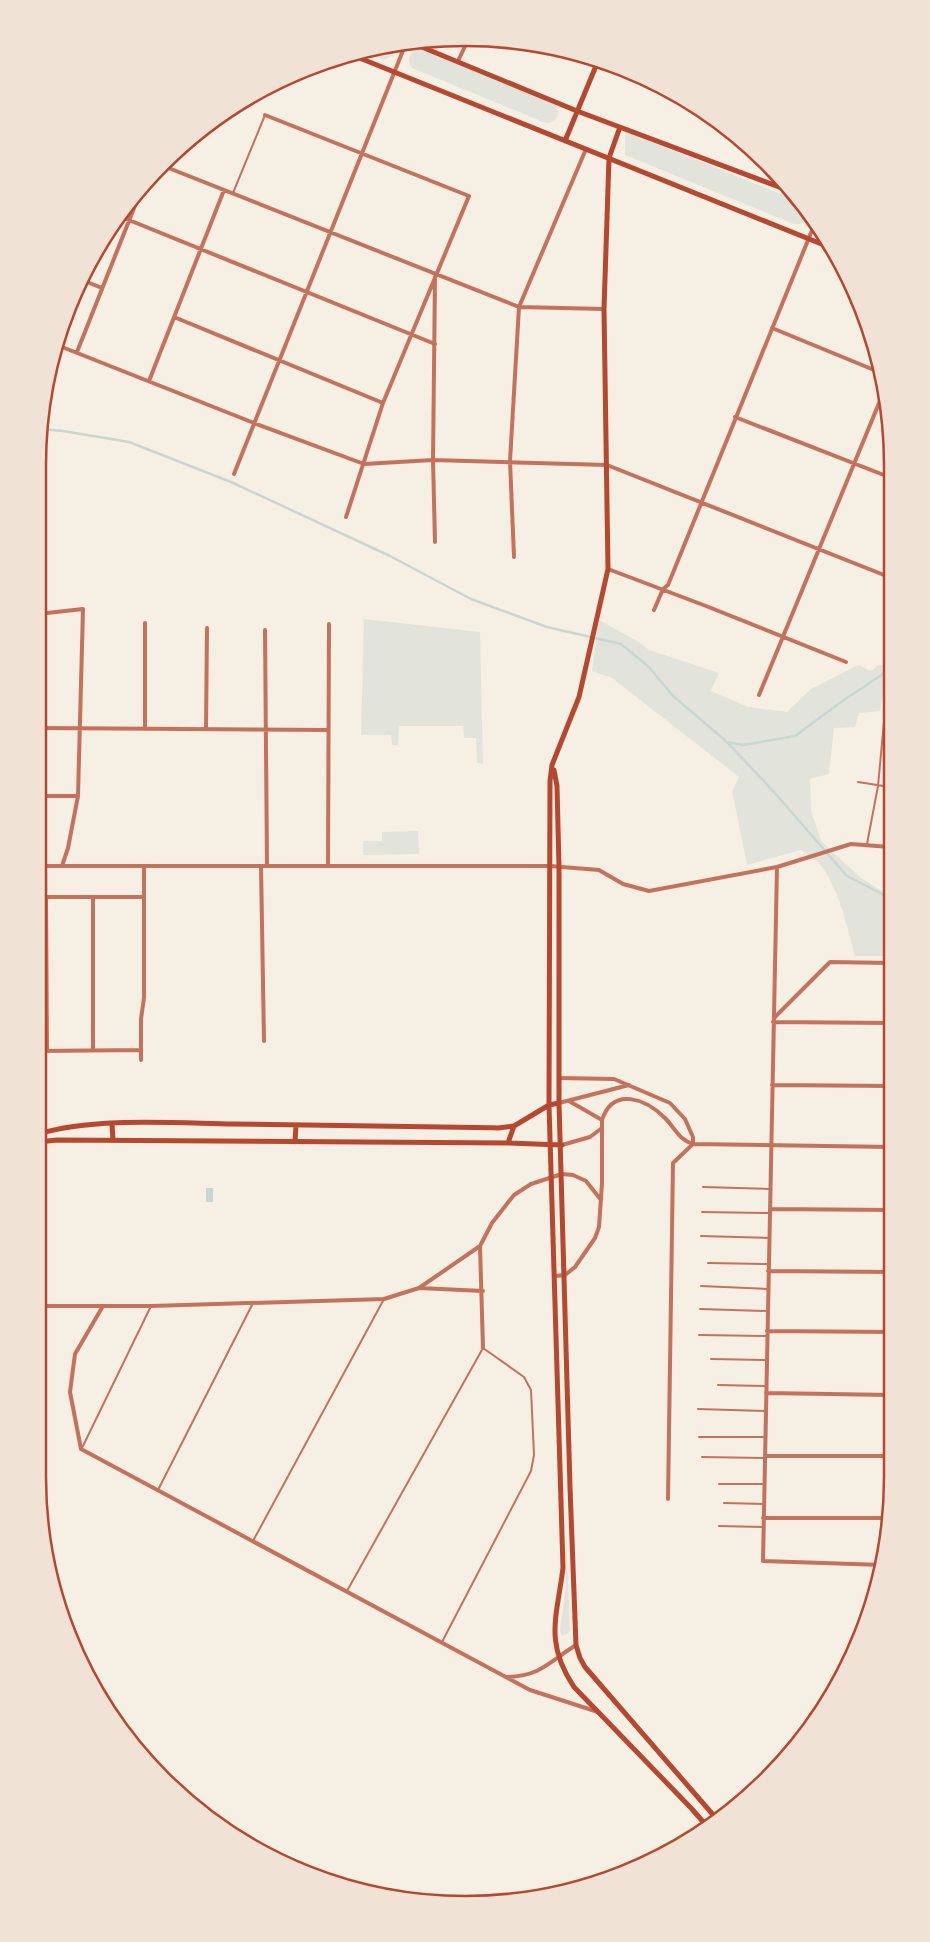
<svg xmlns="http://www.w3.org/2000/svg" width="930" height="1942" font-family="'PT Sans Narrow',sans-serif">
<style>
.green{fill:#e2e4dc}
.water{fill:#c9d6d2}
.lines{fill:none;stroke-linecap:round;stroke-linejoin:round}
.stream{stroke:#c9d6d2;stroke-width:2.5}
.service{stroke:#c5725c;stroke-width:2}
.minor{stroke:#c5725c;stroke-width:4}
.secondary{stroke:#b5482f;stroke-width:5}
.rim{fill:none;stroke:#b5482f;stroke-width:2.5}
</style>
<rect width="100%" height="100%" fill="#f6efe4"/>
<path class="green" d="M392,45L393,55L384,60L362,52L382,46Z
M420,49L556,105C561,114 557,123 546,123L412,68C406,60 410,51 420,49Z
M625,131L803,203L810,214C808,222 802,225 794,224L625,155Z
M364,619L480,632L483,764L478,763L477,762L476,738H464L463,726H399L398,745H392L391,735H361Z
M599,620L639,642L649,650L719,673L711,691L748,707L787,712L811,689L854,667L859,665L871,671L878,665H890V687L884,686L880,711L859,713L855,727L834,728L829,774L810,779L811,810L821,841L861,878L890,896L891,956H855C847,927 840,892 822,867C817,860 808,855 801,850L747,865L732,791L739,777L612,678L592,671Z
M418,831L419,854L363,855V841H382V832Z
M38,872H48V892H38Z
M566,1531L570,1630L568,1633L562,1636L560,1630L566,1584Z"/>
<path class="water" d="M206,1188H213V1202H206Z"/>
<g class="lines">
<path class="stream" d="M41,429L63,431L129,442L231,482L390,556L471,599L547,627L621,644L649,667L673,696L726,741L774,792L847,876L890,898
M727,742L743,745L795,736L841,702L883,674L890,675"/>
<path class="service" d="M233,193L265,115
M858,782L890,787
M867,844L878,786L887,690
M703,1187L770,1189
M702,1212L769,1213
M701,1236L769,1238
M708,1263L768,1264
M701,1286L768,1289
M700,1309L768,1311
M699,1335L767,1336
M711,1359L766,1360
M718,1385L766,1386
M698,1409L766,1411
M699,1437H765
M82,1448L151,1306
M702,1457L765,1458
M719,1484H764
M158,1490L252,1305
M724,1503L764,1504
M719,1526L763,1527
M253,1541L384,1299
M347,1591L483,1348L524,1377L531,1390L534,1455L531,1471L442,1642"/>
<path class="minor" d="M458,61L469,38
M265,115L469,196L383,403L346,517
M161,165L519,307L604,309
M119,216L435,344
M82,280L102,288
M174,317L383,403
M772,328L879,372
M57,345L254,423L364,464L433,460L607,465L889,577
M77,352L142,188
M149,381L224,190
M735,417L889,477
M234,474L406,43
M435,542L433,460L435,277
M514,557L510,461L519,307L586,149
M608,569L706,606L846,662
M654,610L663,589L668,585L815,223
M38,614L83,609L78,796L68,848L62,866
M145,623V729
M265,630L267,866
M759,695L884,391
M38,728L328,730
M206,729L207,628
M38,796H78
M38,866H550L599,870L623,884L649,891L777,867L851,844L890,847
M261,866L264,1041
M328,866L329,624
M777,867L763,1561L883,1565
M38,897H143
M46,898L47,1051
M774,1018L830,962L891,963
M773,1022L891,1023
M93,1050V897
M38,1051L141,1050
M141,1060V1019L144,998V866
M559,1078L614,1079L670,1103L685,1119L693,1137V1144L673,1163L668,1499
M772,1085L891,1086
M569,1101L602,1120
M559,1103L629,1085
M562,1145L590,1137L602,1128
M770,1209L892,1210
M480,1246L483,1348
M768,1271L892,1272
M555,1276L565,1275L575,1267L595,1238L599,1227L602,1183V1120C613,1086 646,1099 665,1118C675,1128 679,1140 693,1144L891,1147
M419,1288L483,1291
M42,1306H103
M767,1331L892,1332
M766,1393L892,1395
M765,1456H892
M763,1518H888
M507,1677C541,1676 549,1662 576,1645
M598,1712L530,1690L81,1449L70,1392L75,1354L103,1306H151L384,1299L419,1288L480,1246L492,1223L514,1195L531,1184L562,1174L573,1175L586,1181L601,1200"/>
<path class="secondary" d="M412,43L577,111L790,191
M352,55L829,247
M620,127L609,158L604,309L608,569L579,697L552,765L550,781L549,1105L563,1568C557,1617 544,1642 574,1687L691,1808L705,1824
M565,141L598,61
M554,770L557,786L559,867V1103L570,1487L576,1645L580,1658L585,1667L715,1817
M112,1124L113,1140
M38,1134C94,1117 174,1123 233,1124C322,1125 410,1126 498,1128L514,1126L549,1105L559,1103
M38,1142L57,1140L508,1143L562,1145
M295,1142L296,1125
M508,1143L514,1126"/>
</g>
<path d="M0 0H930V1942H0ZM465 46H465A419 419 0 0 1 884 465V1477A419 419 0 0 1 465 1896H465A419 419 0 0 1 46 1477V465A419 419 0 0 1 465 46Z" fill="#f1e2d6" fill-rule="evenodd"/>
<path class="rim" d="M465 46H465A419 419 0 0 1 884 465V1477A419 419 0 0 1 465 1896H465A419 419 0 0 1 46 1477V465A419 419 0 0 1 465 46Z"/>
</svg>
